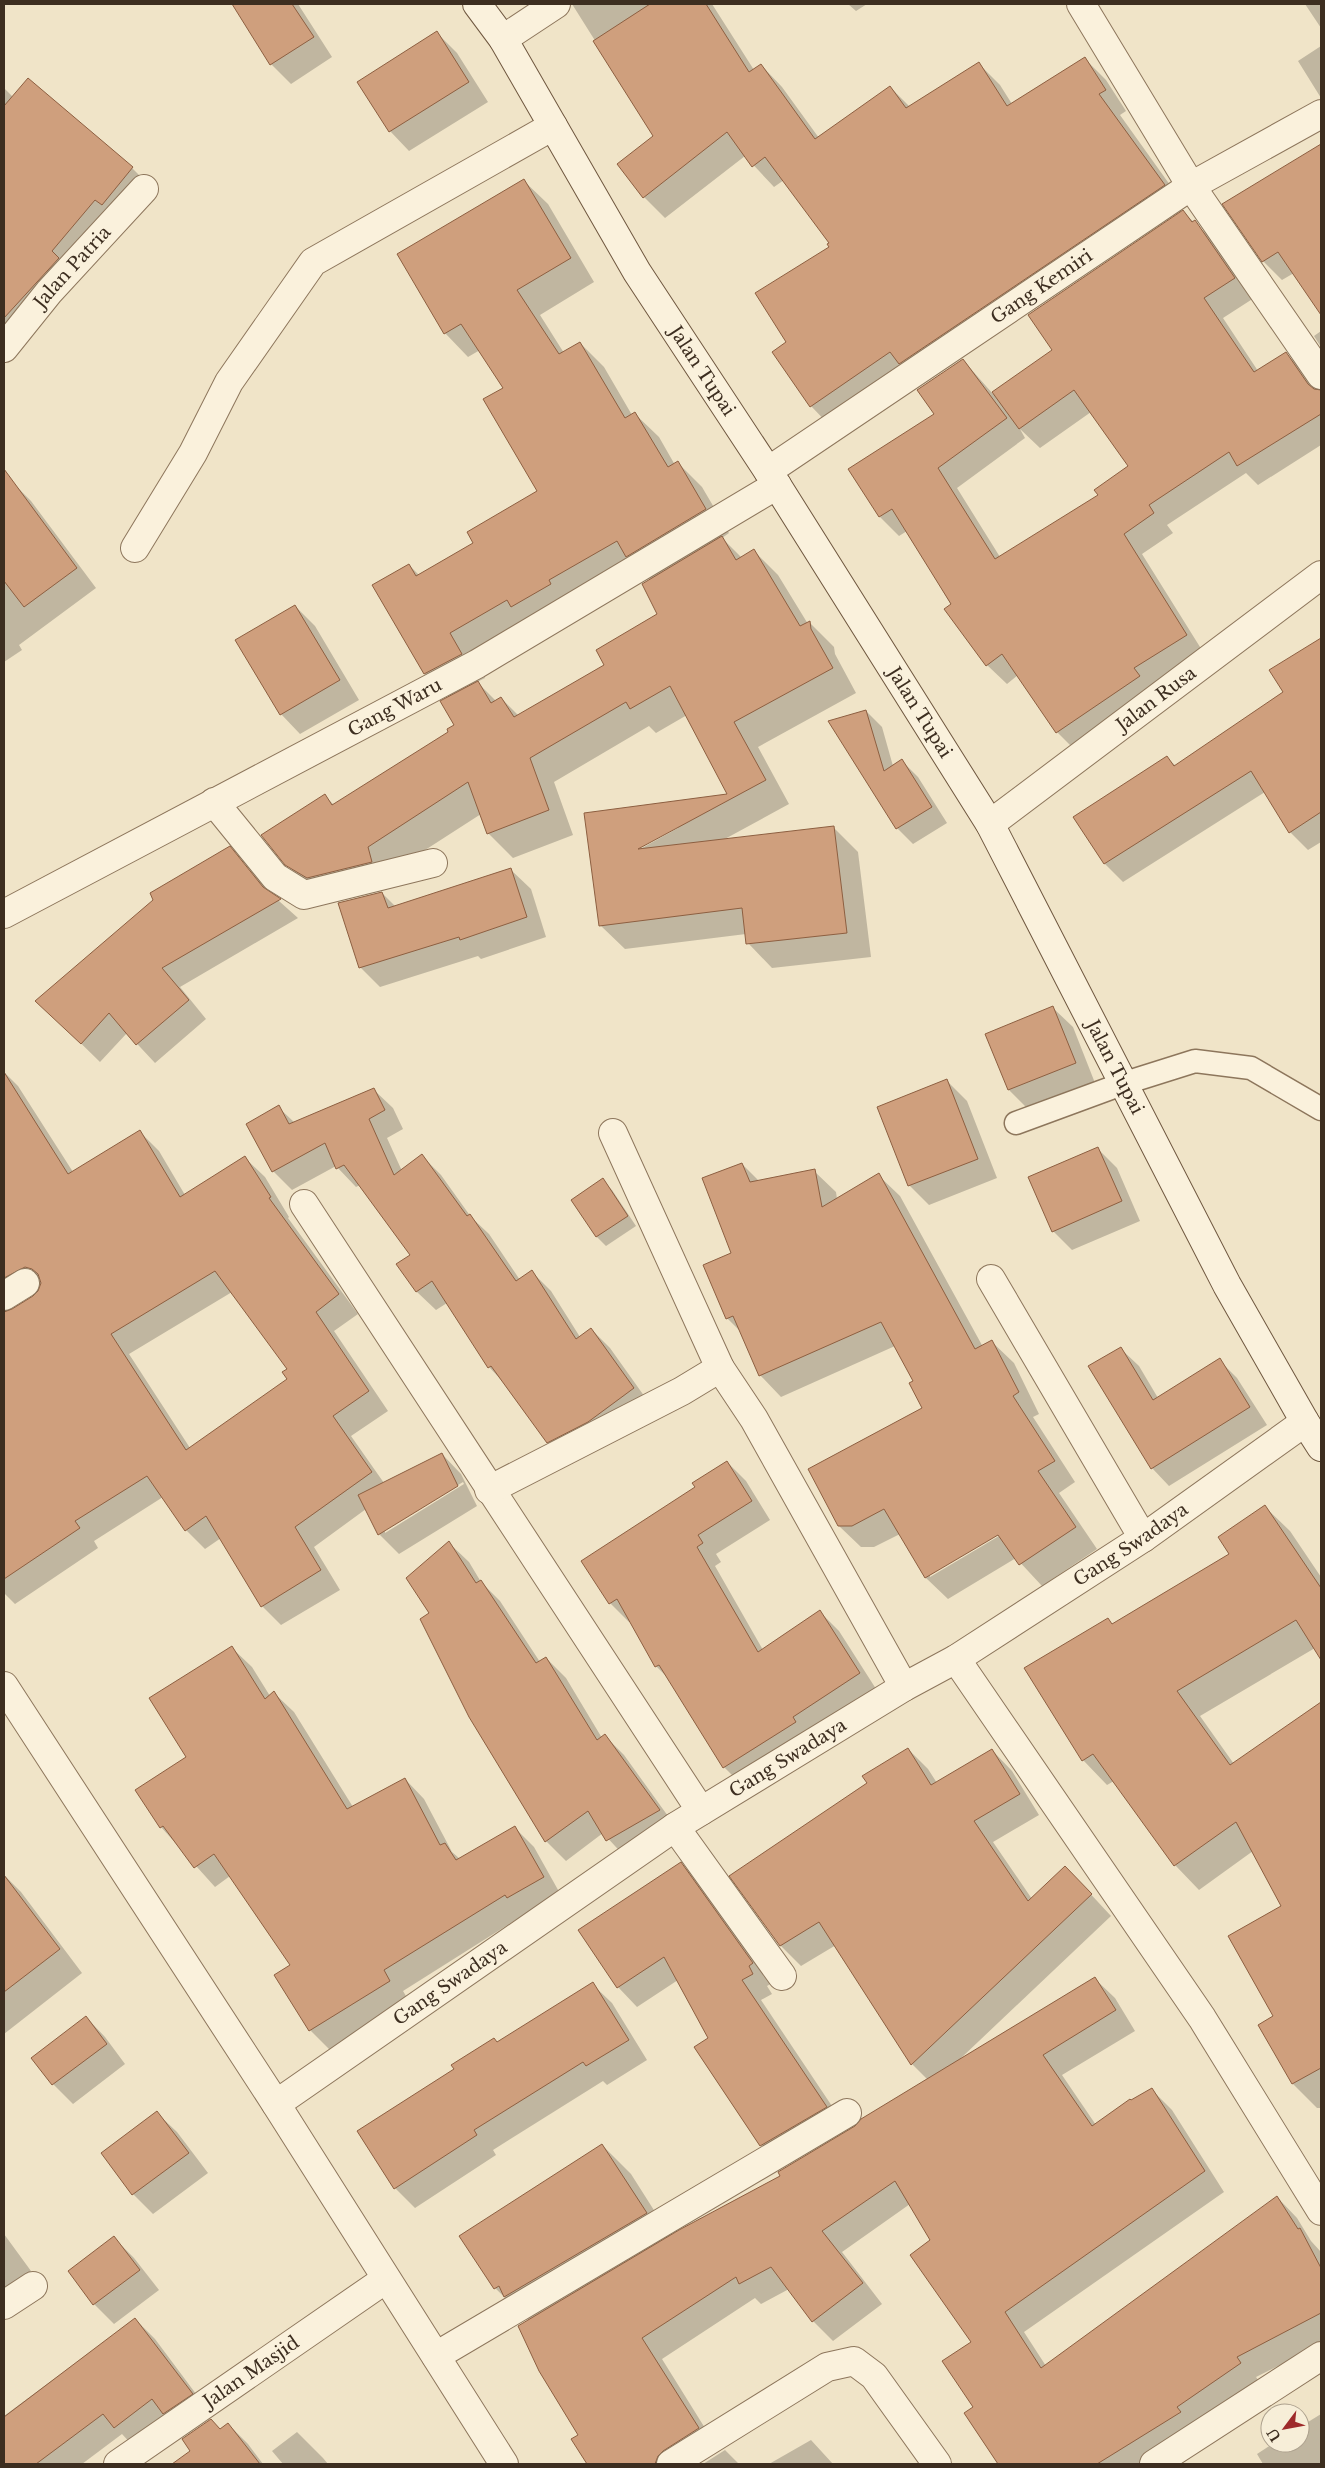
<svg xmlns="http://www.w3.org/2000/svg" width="1325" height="2468" font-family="'Libre Baskerville',serif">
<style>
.shadow{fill:#0003;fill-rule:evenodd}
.building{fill:#cf9f7d;stroke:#8d5f41;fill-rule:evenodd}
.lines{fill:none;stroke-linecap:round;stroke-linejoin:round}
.lane-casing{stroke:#8d765c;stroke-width:25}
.street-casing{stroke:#8d765c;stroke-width:30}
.secondary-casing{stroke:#6f573f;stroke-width:30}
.lane{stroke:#faf1dc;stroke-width:22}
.street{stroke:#faf1dc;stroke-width:28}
.secondary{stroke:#faf1dc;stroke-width:28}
.labels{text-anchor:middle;stroke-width:4;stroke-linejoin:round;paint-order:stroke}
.street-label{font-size:18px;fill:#3d2e20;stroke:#f7eed8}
</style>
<rect width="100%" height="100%" fill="#f0e4c8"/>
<path class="shadow" d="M233,4H298L332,57L291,84L271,64Z
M572,4H712L754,70L761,65L782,87L819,138L890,87L910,107L979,64L1000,85L1012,104L1085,59L1106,80L1126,111L1120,115L1185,206L921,385L910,374L832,428L811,406L788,343L830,248V243L784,180L774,187L745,156L665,218L644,197L619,164L655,136Z
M848,4H867L856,11Z
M1305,4H1321V28Z
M437,33L457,53L488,102L409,151L390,131Z
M1321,46V98L1298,61Z
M4,88L13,97L132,168L149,185L4,351Z
M1321,145V312L1294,273L1282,280L1263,261L1224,204Z
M524,181L548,204L594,282L540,315L564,353L580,343L604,367L632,415L635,414L659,437L675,465L678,463L702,487L729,533L722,538L742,558L754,551L778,575L808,624L810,623L834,647L835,654L856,693L758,747L789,804L723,840L834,828L858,852L871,957L772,968L748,943L746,934L625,949L600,925L585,814L729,795L687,715L656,733L649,726L554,782L573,835L513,858L488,833L481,814L391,872L311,889L286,864L325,796L334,805L450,733L456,725L450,698L425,673L374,585L409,565L419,575L475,543L538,491L504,388L480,350L468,357L445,333ZM637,567L651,580L658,614L606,665L519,716L501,698L496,701L477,682L485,678L473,657ZM673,828H678L633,853L631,851Z
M1183,212L1214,241L1254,298L1223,318L1258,371L1286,353L1321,391V445L1258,485L1246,473L1167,525L1173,533L1142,554L1205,655L1077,752L1057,732L1018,675L1007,684L987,665L907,531L899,536L880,517L963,360L993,394L1054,350ZM1091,412L1130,467L1100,495L1000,557L957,488L1025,438L1020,429L1040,448Z
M1321,331V347L1314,336Z
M11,481L31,501L96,588L19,645L22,650L4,662V487Z
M295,606L315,626L359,700L300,734L281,714Z
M1318,650L1321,653V842L1308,850L1290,832L1265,792L1123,882L1105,864L1074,817L1166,757L1176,766L1285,692Z
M866,711L882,727L893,766L902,761L918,777L947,823L913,844L897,828Z
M230,848L270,893L298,918L180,987L206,1019L155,1063L127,1033L100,1062L56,1019Z
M511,870L531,889L546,937L481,959L478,956L380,987L360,967L382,893L396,907Z
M1053,1008L1073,1027L1095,1083L1028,1109L1009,1090Z
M4,1072L18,1086L73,1172L140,1132L159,1151L185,1195L245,1158L265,1177L289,1217L288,1218L358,1314L334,1331L388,1411L351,1436L384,1483L442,1454L461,1474L477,1506L399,1554L379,1534L366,1509L314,1547L340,1590L281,1625L262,1606L221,1538L205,1549L186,1530L163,1497L94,1541L98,1548L15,1604L4,1593V1162L16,1155L4,1136ZM41,1287L40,1292L9,1312L10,1308ZM232,1292L289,1370V1380L190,1448L129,1354ZM463,1482L464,1484L385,1533V1530Z
M947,1081L967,1101L997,1178L929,1205L909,1185Z
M374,1090L393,1108L403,1129L387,1138L402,1171L422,1156L441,1175L471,1217L489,1234L520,1280L532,1272L551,1291L580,1337L591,1329L610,1348L652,1407L567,1461L548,1442L506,1385L489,1367L447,1303L436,1310L417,1292L398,1264L412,1255L360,1185L356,1187L336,1166L292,1190L273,1171L278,1107L295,1123Z
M1098,1149L1117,1168L1140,1221L1072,1250L1053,1231Z
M742,1164L759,1181L814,1171L836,1192L837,1199L878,1175L900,1196L983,1347L992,1342L1014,1363L1039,1414L1033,1417L1075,1482L1059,1493L1097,1549L1042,1586L1016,1558L948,1599L926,1578L900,1534L874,1547H861L839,1526L924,1409L914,1382L895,1346L781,1397L760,1375L741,1332L727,1318L704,1265L733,1253ZM1003,1531L1004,1533L930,1577V1574Z
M602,1180L612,1190L636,1226L606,1246L596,1236Z
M1121,1349L1139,1366L1158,1398L1219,1360L1237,1378L1267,1425L1169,1486L1152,1468Z
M727,1462L746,1481L770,1520L716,1554L721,1562L715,1566L763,1650L820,1612L839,1631L878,1692L743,1786L724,1767L670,1680L656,1666L631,1621L629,1622L610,1603L697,1488Z
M1265,1507L1290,1531L1321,1577V1658L1315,1648L1200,1716L1234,1764L1321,1703V2108H1317L1293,2084L1275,2017L1283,1906L1253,1851L1199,1890L1175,1865L1114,1781L1107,1785L1083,1760L1107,1619L1113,1625L1231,1554Z
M449,1543L469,1562L481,1582L500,1601L540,1662L546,1658L566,1678L602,1738L605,1736L624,1755L678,1830L627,1859L603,1833L566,1861L546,1841L470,1717L430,1614Z
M232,1648L252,1667L270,1696L274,1693L294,1712L353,1807L405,1779L424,1799L452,1852L460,1859L515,1828L534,1847L562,1897L527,1917L525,1914L403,1991L409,2001L330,2050L310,2030L292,1965L230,1876L215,1887L161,1827Z
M908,1749L928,1769L937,1783L992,1750L1012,1771L1039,1815L993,1842L1032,1899L1085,1888L1111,1916L960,2059L1094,1978L1115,1998L1135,2031L1062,2075L1096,2125L1152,2090L1172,2110L1224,2192L1024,2332L1046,2366L1277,2197L1297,2218L1311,2241L1321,2252V2344L1256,2377L1261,2384L1150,2464H999L965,2414L975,2407L973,2342L932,2241L910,2204L842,2252L882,2304L833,2341L813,2321L789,2289L761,2304L755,2298L662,2359L718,2449L696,2464H589L573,2439L579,2435L529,2321L495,2288L461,2237L602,2145L631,2174L671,2237L782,2176L928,2080L912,2064L836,1945L801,1966L781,1946L731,1876L869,1783Z
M681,1863L700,1883L772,1983L767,1986L772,1994L761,2000L846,2127L781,2165L761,2145L696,2048L710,2038L678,1980L637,2007L618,1987Z
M4,1875L21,1892L82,1973L4,2034Z
M592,1984L612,2003L647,2060L607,2085L603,2081L493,2150L496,2155L415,2208L395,2188L359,2131Z
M86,2017L105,2037L125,2064L73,2104L53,2084L33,2058Z
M157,2113L177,2132L208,2173L153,2214L133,2194L103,2154Z
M4,2234L31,2271L4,2293Z
M114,2238L134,2258L159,2290L114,2324L94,2304L70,2272Z
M135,2319L155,2339L211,2414L134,2447L122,2434L82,2464H4V2416Z
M1321,2414V2464H1263L1257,2454L1274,2443H1300V2427Z
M211,2420L221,2430L228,2424L248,2444L263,2464H202L184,2439Z
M297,2432L323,2458L328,2464H283L272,2451Z
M811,2440L833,2464H769Z
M725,2450L739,2464H703Z"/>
<path class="building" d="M232,4H292L314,37L270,65Z
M650,4H706L749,72L761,64L815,139L890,86L906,108L979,62L1007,106L1085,57L1106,90L1099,94L1165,185L899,364L890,352L810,407L772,352L786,342L755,293L829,247L827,244L829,243L765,157L752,167L727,132L643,198L617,164L653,136L593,41Z
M437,31L469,82L389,132L357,82Z
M28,78L133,167L102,205L95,200L52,251L59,258L4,318V106Z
M1321,144V315L1278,252L1262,262L1222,204Z
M524,179L571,258L517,290L559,354L580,342L625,418L635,412L668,467L678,461L706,509L626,557L617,541L549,580L551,584L511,607L507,600L450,633L462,654L424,674L372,585L409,564L416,576L473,543L467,532L537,491L483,399L503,388L461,324L444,334L397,254Z
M1183,210L1192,222L1195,220L1235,278L1204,298L1254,372L1286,352L1308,384L1314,389L1321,390V414L1237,466L1229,452L1149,505L1154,513L1124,534L1187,635L1134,668L1140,676L1056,733L1002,654L986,666L944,609L951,604L892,509L879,517L848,469L934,414L917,390L963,359L1007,418L938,468L995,559L1098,495L1094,490L1128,466L1074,390L1019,429L992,392L1052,350L1028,315Z
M4,469L77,568L24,607L4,581Z
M722,536L736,560L754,549L800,626L810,621L811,629L833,668L734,722L766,780L638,849L834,826L847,933L746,944L742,908L599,926L584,813L727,794L670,686L630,709L626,702L530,758L549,810L487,834L468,782L368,847L372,862L307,878L285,865L261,835L325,794L332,805L448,732L447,729L454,725L440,701L478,681L491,703L501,697L514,717L604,665L596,650L657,614L642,584Z
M295,605L340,680L280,715L235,640Z
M1321,638V812L1289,833L1251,771L1104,864L1073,817L1167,756L1174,766L1283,692L1269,670Z
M866,710L884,771L902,759L932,807L896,829L828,721Z
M230,846L263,887L281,899L162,968L189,1000L136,1045L109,1013L81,1044L35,1001L153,900L150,893Z
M511,868L527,917L460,940L459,937L359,968L338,903L382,892L388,908Z
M1053,1006L1076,1063L1008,1090L985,1034Z
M4,1072L68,1174L140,1130L180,1197L245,1156L271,1197L269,1198L339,1294L316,1312L369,1391L333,1416L372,1472L295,1527L321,1570L261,1607L206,1516L185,1531L147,1476L75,1521L80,1528L4,1579V1312L12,1309L33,1296L38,1291L41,1283L38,1274L32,1269L25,1267L4,1278ZM215,1271L287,1369L282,1372L287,1379L186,1450L111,1334Z
M947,1079L978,1159L908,1186L877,1107Z
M374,1088L385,1110L369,1119L394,1175L422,1154L467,1216L470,1214L516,1281L532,1270L576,1339L591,1328L634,1388L588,1422L547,1443L491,1366L488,1368L432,1281L416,1292L396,1264L410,1255L344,1165L336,1169L325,1143L272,1172L246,1124L279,1105L289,1124Z
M1098,1147L1122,1201L1052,1232L1028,1177Z
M742,1163L750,1182L815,1169L822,1207L879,1173L975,1349L992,1340L1019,1392L1013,1396L1055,1461L1038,1471L1076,1527L1019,1565L998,1535L925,1578L884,1509L852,1526H838L808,1469L922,1408L909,1383L913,1381L881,1322L759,1376L733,1316L726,1319L703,1265L731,1253L702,1178Z
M603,1178L628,1216L596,1237L571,1200Z
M1121,1347L1153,1400L1220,1358L1250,1407L1151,1469L1088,1366Z
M442,1453L458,1486L378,1535L358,1495Z
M727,1461L752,1501L698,1535L703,1543L697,1547L758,1652L820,1610L860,1673L793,1717L796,1722L723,1768L659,1665L655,1667L617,1599L609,1604L581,1561L695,1487L692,1483Z
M1265,1505L1321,1588V1660L1296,1620L1177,1691L1230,1765L1321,1702V2068L1292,2084L1258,2025L1273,2016L1228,1936L1281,1906L1236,1822L1174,1866L1093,1754L1082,1761L1024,1668L1108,1618L1112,1624L1229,1554L1218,1537Z
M449,1541L476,1583L481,1580L536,1663L546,1657L597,1740L605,1734L660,1810L606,1841L588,1811L545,1842L469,1717L420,1619L429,1613L406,1578Z
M232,1646L265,1699L274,1691L347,1809L405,1778L440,1845L445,1843L456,1860L515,1826L544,1877L507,1898L505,1895L384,1970L390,1981L309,2031L274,1975L290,1965L214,1854L194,1868L163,1826L160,1828L135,1790L186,1757L149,1698Z
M908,1748L931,1785L992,1749L1020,1794L974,1821L1028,1901L1065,1866L1092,1894L911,2065L819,1922L780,1946L729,1876L867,1783L862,1776Z
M681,1862L753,1963L749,1966L753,1974L742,1980L827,2107L760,2146L694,2047L708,2038L664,1957L617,1988L578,1930Z
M4,1875L60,1949L4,1992Z
M1095,1977L1116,2010L1043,2055L1092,2126L1130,2099L1131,2100L1152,2088L1205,2171L1005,2312L1041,2368L1277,2196L1298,2229L1300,2228L1321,2268V2313L1237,2357L1241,2363L1177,2407L1181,2412L1097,2464H998L964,2413L973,2407L942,2361L971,2342L910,2255L930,2240L895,2181L822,2231L863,2283L812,2322L771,2267L739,2284L736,2277L642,2338L699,2428L663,2451L658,2456L655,2464H587L571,2439L578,2435L539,2371L518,2326L679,2230L780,2176L778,2172L855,2126L861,2119Z
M593,1982L629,2040L586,2066L583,2062L474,2130L477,2135L394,2189L357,2131L454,2069L451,2065L494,2038L497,2042Z
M86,2016L107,2044L52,2085L31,2058Z
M157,2111L189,2153L132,2195L101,2153Z
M602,2144L647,2213L504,2297L499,2286L494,2289L459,2236Z
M114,2236L140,2270L93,2305L68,2271Z
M135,2318L193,2394L163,2414L152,2399L114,2428L103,2414L36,2464H4V2417Z
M211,2419L220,2429L228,2423L260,2464H172L190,2451L182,2439Z"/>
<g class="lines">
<defs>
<path id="lane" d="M1016,1123L1122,1084L1195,1061L1251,1068L1321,1109"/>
<g id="street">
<path d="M1081,4L1191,186L1321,375"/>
<path d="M503,39L556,4"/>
<path id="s1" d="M4,348L49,292L144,189"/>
<path id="s2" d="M768,471L1191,186L1321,114"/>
<path d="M135,548L193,453L229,382L313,262L553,126"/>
<path d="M214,802L275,877L304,895L433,863"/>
<path id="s3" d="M990,824L1321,575"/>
<path id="s4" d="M4,914L477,664L777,485"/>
<path d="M613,1133L720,1368"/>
<path d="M304,1204L701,1811"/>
<path d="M991,1279L1143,1538"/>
<path d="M4,1296L25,1283"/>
<path d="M489,1490L682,1391L720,1368L754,1419L904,1687"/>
<path d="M956,1659L1202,2018L1321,2211"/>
<path d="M4,1686L276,2104L504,2464"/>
<path d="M675,1827L782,1976"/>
<path id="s5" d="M276,2104L675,1827L904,1687L956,1659L1143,1538L1305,1422"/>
<path d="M4,2305L33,2286"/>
<path d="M436,2356L847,2113"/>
<path id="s6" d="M118,2464L386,2279"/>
<path d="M671,2464L827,2367L854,2361L874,2376L937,2464"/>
<path d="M1154,2464L1321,2356"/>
</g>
<g id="secondary">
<path id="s7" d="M477,4L503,39L637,272L768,471L990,824L1227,1285L1305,1422L1321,1447"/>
</g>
</defs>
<use href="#lane" class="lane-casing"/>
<use href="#street" class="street-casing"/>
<use href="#secondary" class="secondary-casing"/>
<use href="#lane" class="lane"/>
<use href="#street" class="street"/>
<use href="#secondary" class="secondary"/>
</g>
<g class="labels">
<g class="street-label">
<text dy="6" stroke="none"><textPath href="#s1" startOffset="106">Jalan Patria</textPath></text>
<text dy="6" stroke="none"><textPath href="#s2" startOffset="330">Gang Kemiri</textPath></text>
<text dy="6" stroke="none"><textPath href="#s7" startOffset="431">Jalan Tupai</textPath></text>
<text dy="6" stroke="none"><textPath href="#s3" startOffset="208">Jalan Rusa</textPath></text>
<text dy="6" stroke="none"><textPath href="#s4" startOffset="442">Gang Waru</textPath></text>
<text dy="6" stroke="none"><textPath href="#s7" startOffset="836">Jalan Tupai</textPath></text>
<text dy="6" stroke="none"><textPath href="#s7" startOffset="1241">Jalan Tupai</textPath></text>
<text dy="6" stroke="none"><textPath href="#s5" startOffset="1022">Gang Swadaya</textPath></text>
<text dy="6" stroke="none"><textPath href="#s5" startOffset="618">Gang Swadaya</textPath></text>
<text dy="6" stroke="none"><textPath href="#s5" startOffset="212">Gang Swadaya</textPath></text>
<text dy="6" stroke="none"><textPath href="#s6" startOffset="162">Jalan Masjid</textPath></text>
</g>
</g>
<rect width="1325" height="2468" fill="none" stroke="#3d2e20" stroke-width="10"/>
<g transform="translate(1285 2428) rotate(238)"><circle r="24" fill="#f7eed8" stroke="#ada18e"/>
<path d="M0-4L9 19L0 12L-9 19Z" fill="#9e2a2b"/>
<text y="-8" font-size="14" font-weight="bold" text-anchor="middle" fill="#3d2e20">U</text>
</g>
</svg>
